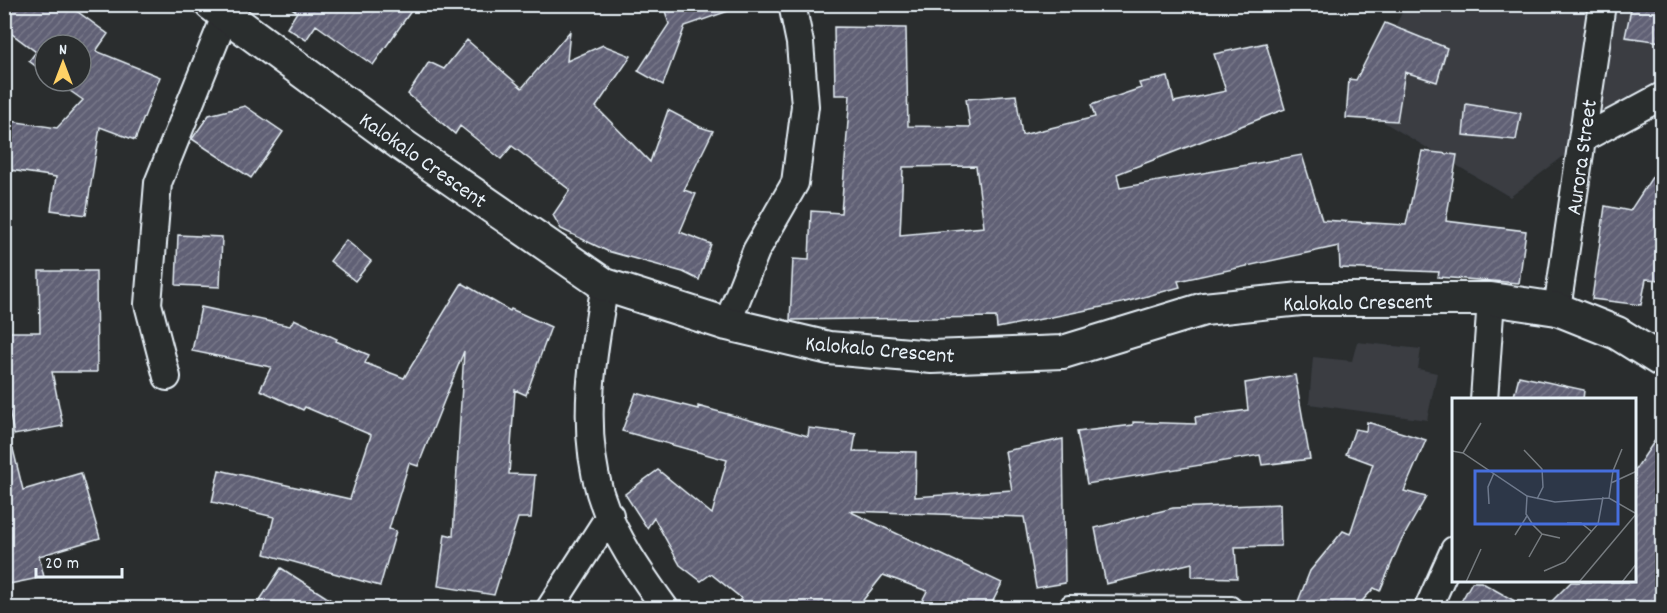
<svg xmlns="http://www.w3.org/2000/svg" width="1667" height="613" font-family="Dekko,sans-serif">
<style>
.built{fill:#3a3d43}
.building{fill:url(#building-hatch);stroke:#e8f1f8;stroke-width:1.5;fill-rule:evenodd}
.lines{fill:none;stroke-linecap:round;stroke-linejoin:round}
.service-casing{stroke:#e8f1f8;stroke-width:16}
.minor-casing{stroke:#e8f1f8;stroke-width:30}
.tertiary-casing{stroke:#e8f1f8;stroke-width:36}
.service{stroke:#2a2d2e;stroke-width:12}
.minor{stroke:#2a2d2e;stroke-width:26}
.tertiary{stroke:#2a2d2e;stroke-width:32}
.labels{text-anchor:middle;stroke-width:4.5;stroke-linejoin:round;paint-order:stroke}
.street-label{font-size:22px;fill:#e8f1f8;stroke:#2a2d2e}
.inset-road{fill:none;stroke:#767b7f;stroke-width:1.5}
.view{fill:#466fde;fill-opacity:0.15;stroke:#466fde;stroke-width:3}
.inset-edge{fill:none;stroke:#e8f1f8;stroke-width:3}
</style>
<defs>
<pattern id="building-hatch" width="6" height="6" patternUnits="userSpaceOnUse" patternTransform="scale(1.5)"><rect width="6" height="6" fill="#616174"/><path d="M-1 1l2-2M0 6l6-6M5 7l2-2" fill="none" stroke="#787889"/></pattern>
</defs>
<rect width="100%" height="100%" fill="#2a2d2e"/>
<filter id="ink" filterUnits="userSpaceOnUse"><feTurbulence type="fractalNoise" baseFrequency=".0167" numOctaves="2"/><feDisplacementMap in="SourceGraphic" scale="12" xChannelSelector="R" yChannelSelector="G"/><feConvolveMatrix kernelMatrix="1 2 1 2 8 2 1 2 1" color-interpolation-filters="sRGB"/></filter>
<g filter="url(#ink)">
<path class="built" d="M1406,5H1662V81L1510,197L1355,105Z
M1357,342L1421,349L1418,369L1437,373L1427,420L1309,404L1313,357L1352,361Z"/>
<path class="building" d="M4,4H67L108,34L96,51L160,77L135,140L100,127L86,215L51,210L56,177L4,169V120L57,128L83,100L56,81H81V45H45V73L29,61L36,52L4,28Z
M286,4H416L373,65L316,25L306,40L287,28L297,12Z
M663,4H736L737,8L685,26L663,85L638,71L669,24Z
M1632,4H1662V42L1625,37Z
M1385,23L1447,48L1437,82L1405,72L1397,121L1346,118L1349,79L1356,80Z
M834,27L906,28L908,126L970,127L966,99L1016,95L1022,135L1095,117L1091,105L1141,88L1139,83L1168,77L1174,102L1226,91L1214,54L1266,43L1285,109L1117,174L1120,188L1302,155L1322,220L1406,225L1422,151L1457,155L1446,221L1526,231L1519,283L1438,277L1439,272L1340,268L1339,246L1178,281L1180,287L1122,303L997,328L996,317L790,320L793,259L809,260L811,211L841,213L850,95H835ZM976,166L984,227L900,235L903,167Z
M570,31L567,61L603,45L631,56L596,107L650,162L668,110L700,127L713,131L684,190L696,194L680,232L711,244L699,280L683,272L607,251L561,229L553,215L570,190L512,146L501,159L460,126L455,134L408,94L429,62L444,69L467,40L522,88Z
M1466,104L1521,113L1516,140L1463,135Z
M245,106L283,132L251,178L192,139L209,115Z
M1662,162V280L1646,279L1641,305L1592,299L1605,206L1630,211Z
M178,235L222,237L220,287L176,285Z
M346,240L371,261L355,281L330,261Z
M39,271H96L97,372H52L63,426L14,435L4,385V332H40Z
M462,283L510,311L511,309L551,327L526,395L515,390L509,474L535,475L531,518H518L494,595L438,586L445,534L453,536L464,351L418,466L409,463L389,529L396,531L380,586L265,554L274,517L212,502L219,470L350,499L371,435L305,407L303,410L260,390L271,367L192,351L201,307L290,326L294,319L337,339L336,341L369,355L365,363L404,378Z
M1295,375L1310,459L1262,465L1260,455L1087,484L1077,432L1133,425V422L1196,424L1195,417L1248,410L1245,383Z
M1519,376L1584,390L1583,400H1513Z
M636,393L698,409V406L808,436L809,428L856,434L853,451L916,452L915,497L1012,490L1005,451L1063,439L1065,583L1036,588L1024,517L849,511L1002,583L989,609H918L927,591L883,575L856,609H734L741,598L711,574L701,581L680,565L654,518L647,528L625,494L658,470L712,514L727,460L622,431Z
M1367,422L1426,440L1404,491L1426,497L1400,543L1380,591L1374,588L1355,609H1295L1310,571L1343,531L1350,534L1373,464L1346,454L1355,429L1366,431Z
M1662,430V609H1544L1571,582H1635V470Z
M13,449L23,490L81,473L100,538L39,556L44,577L4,585V450Z
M1280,504L1281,546L1235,547L1237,578L1192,577V563L1106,584L1095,528L1173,508Z
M281,568L345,609H254Z
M1472,582H1481L1529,609H1457Z"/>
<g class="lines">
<defs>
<path id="service" d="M1068,602L1232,603L1238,608"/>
<path id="minor" d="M1582,139L1662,96
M605,285C593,351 580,426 600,493C613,535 640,573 665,608
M1557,309L1602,4
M727,324L756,251L795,183L805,106L800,43L792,4
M167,377L148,304L158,183L226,14
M1484,400L1491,299
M550,608L610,515
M1428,608L1454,550"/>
<path id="tertiary" d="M211,4L401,144L605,285L727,324L829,348L932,357L1063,352L1204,309L1301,299H1491L1557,309L1617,333L1662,361"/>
</defs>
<use href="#service" class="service-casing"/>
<use href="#minor" class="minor-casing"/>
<use href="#tertiary" class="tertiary-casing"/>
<use href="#service" class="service"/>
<use href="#minor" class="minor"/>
<use href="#tertiary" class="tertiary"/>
</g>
</g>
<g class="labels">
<g class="street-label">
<text transform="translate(1580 157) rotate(-82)" y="8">Aurora Street</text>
<text transform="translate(424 159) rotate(35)" y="8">Kalokalo Crescent</text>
<text transform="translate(1358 301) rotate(-1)" y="8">Kalokalo Crescent</text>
<text transform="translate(880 348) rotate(5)" y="8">Kalokalo Crescent</text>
</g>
</g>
<g transform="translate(1452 398)">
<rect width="184" height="184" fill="#2a2d2e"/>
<path class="inset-road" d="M72,52L90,71L91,89L85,101M0,53L11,55L75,98L103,104L157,100L183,115M11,55L29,25M159,85L185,73M75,98L74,116L81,127L90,136L108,140M157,100L161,73L170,51M37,106L36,89L42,75M115,125H129L139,133M63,137L75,118M77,159L90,136M92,173L113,164L146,126L151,99M14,184L29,151M127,184L185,115M170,184L185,165"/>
<path class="view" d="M23,73H166V126H23Z"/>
<rect width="184" height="184" class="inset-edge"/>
</g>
<rect width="1667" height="613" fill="none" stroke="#2a2d2e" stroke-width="24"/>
<rect x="12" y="12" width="1643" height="589" fill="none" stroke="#e8f1f8" stroke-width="2" filter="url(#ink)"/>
<g transform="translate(63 63)"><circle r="28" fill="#2a2d2e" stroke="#767b7f" stroke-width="1.5"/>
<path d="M0-4.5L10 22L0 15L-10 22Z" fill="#ffd166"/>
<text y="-9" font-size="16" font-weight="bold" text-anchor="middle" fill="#e8f1f8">N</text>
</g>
<path d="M36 568v9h86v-9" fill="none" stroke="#e8f1f8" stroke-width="3"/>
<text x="45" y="568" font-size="18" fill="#e8f1f8" stroke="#2a2d2e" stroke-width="4.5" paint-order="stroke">20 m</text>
</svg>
